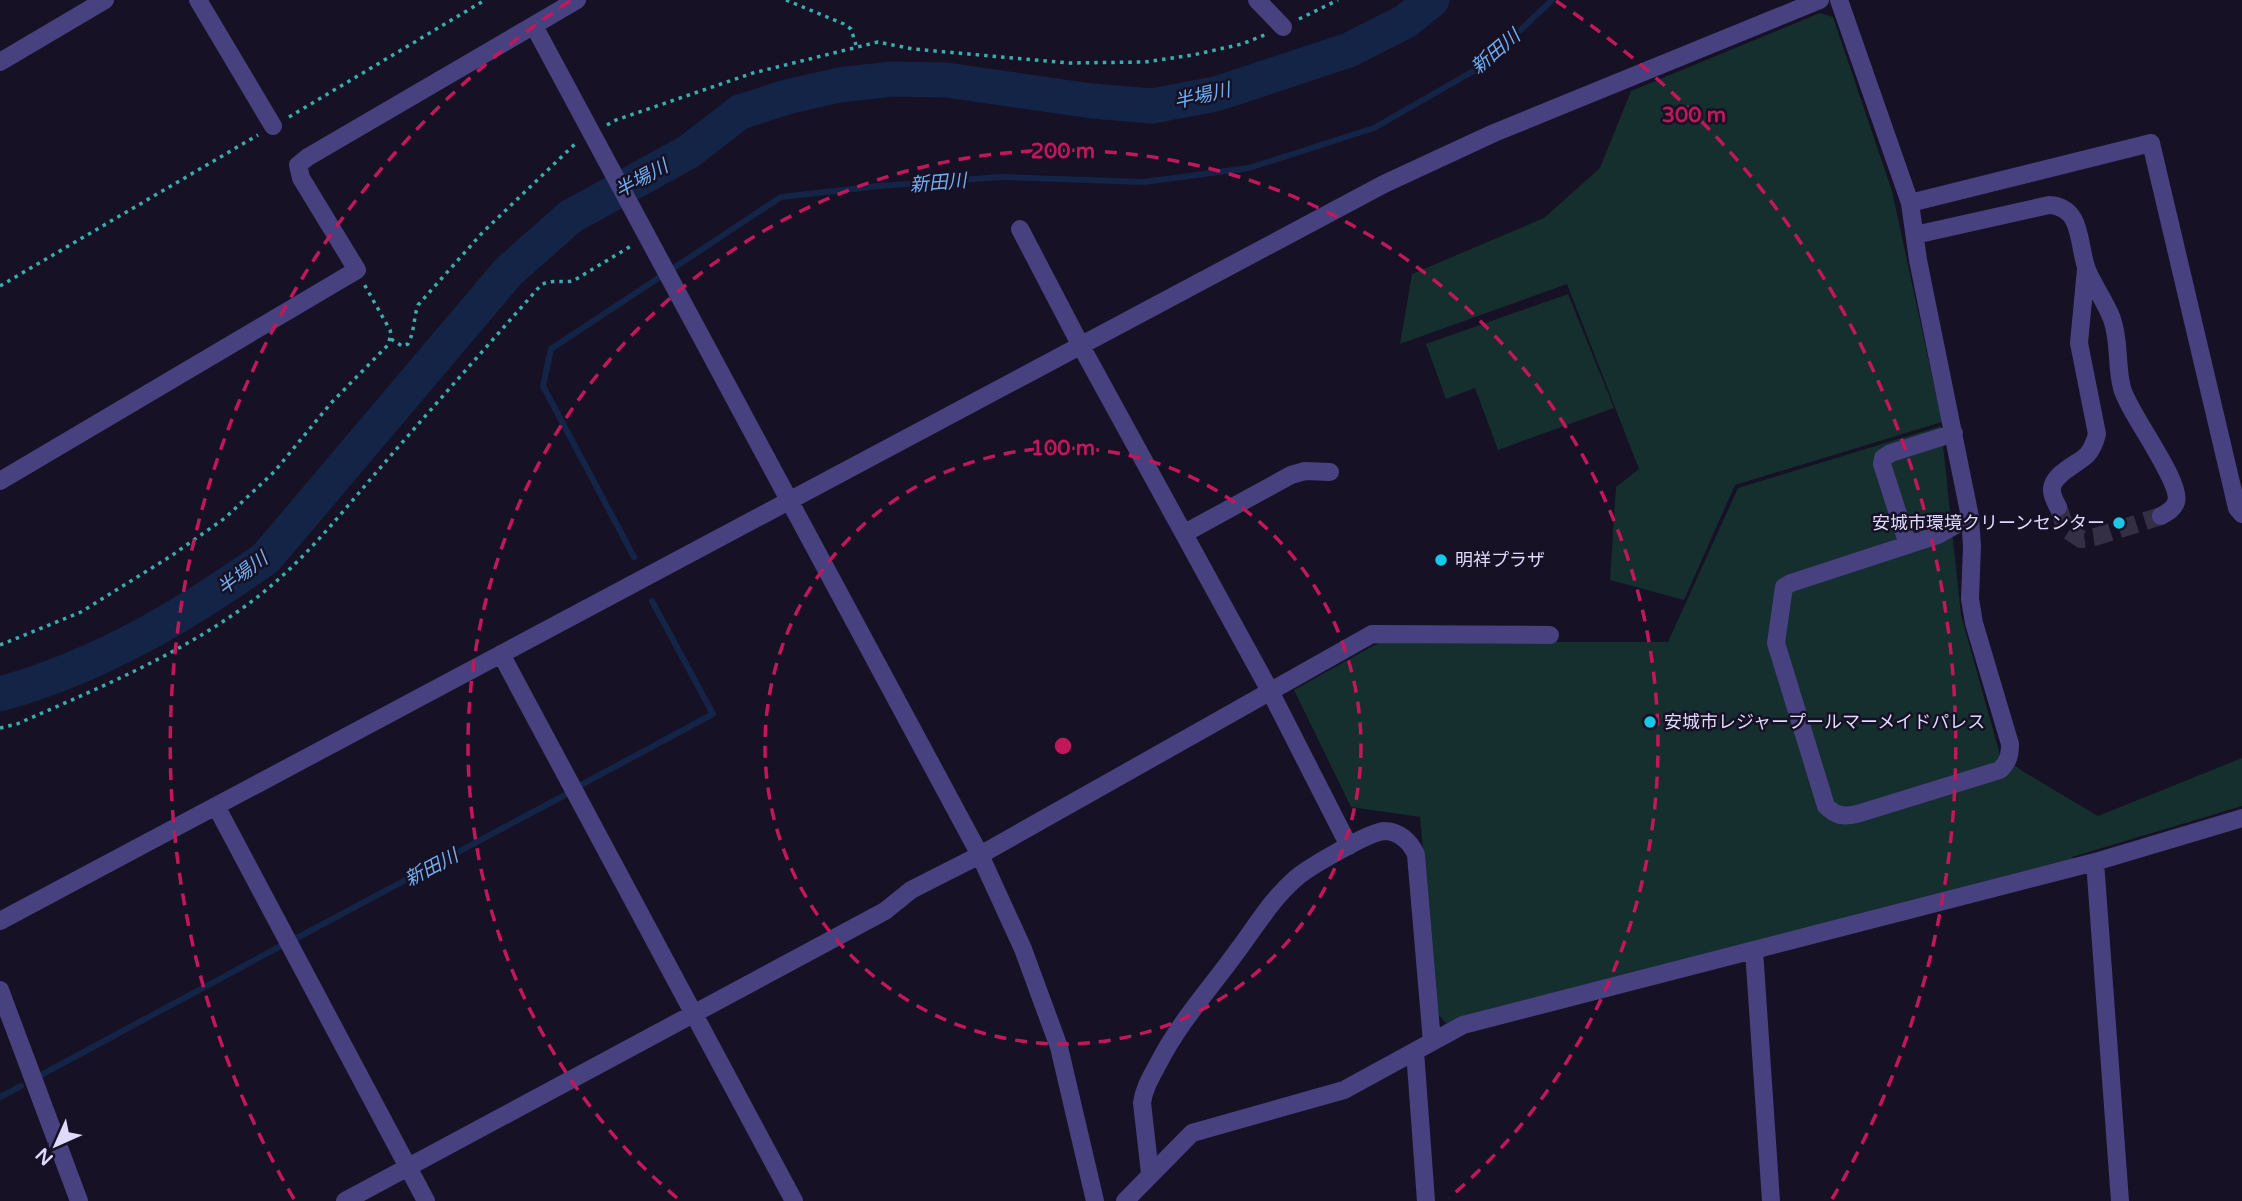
<svg xmlns="http://www.w3.org/2000/svg" width="2242" height="1201" font-family="'Varela Round','Noto Sans JP',sans-serif">
<style>
.green{fill:#152e2e}
.lines{fill:none;stroke-linecap:round;stroke-linejoin:round}
.stream{stroke:#132447;stroke-width:6}
.river{stroke:#132447;stroke-width:35}
.minor-tunnel{stroke:#342f45;stroke-width:18;stroke-dasharray:18 9;stroke-linecap:butt}
.path{stroke:#3badac;stroke-width:3.5;stroke-dasharray:3.5 5;stroke-linecap:butt}
.minor{stroke:#47417f;stroke-width:18}
.ring{fill:none;stroke:#c2185b;stroke-width:3.5;stroke-dasharray:12 9}
.poi-dot{fill:#17c9e9;stroke:#161125;stroke-width:2.5}
.labels{text-anchor:middle;stroke-width:5;stroke-linejoin:round;paint-order:stroke}
.poi-label{font-size:18px;fill:#dfd9fb;stroke:#161125;text-anchor:start}
.water-label{font-size:19px;font-style:italic;fill:#71aff1;stroke:#161125}
.centre{fill:#c2185b;stroke:#161125;stroke-width:3.5}
.ring-label{font-size:21px;text-anchor:middle;font-weight:bold;fill:#c2185b;stroke:#161125;stroke-width:5;stroke-linejoin:round;paint-order:stroke}
</style>
<rect width="100%" height="100%" fill="#161125"/>
<path class="green" d="M1820,13L1833,17L1892,191L1942,422L1735,485L1684,600L1610,580L1616,487L1639,469L1567,284L1400,344L1412,274L1544,218L1600,168L1631,91Z
M1568,294L1614,408L1498,450L1475,388L1446,399L1426,344Z
M1941,426L1961,615L2000,755L2024,772L2098,816L2242,758V806L2072,857L2073,859L1446,1023L1438,1014L1420,817L1351,807L1294,690L1380,642H1668L1738,488Z"/>
<g class="lines">
<path class="stream" d="M634,557L543,386L551,349L781,197L879,186L1001,177L1144,182L1249,168L1374,128L1484,65L1552,0
M579,786L713,714L652,601
M295,939L567,794
M41,1075L279,947
M0,1097L21,1086"/>
<path class="river" d="M0,694C98,667 184,616 266,558L508,272L570,217L688,152L740,112L787,97L839,85L892,79L946,80L1092,101L1152,106L1216,94L1349,50L1406,21L1432,0"/>
<path class="minor-tunnel" d="M2058,507L2066,529L2081,539L2095,537L2161,516"/>
<path class="path" d="M786,0L844,24L851,29L856,45
M1299,19L1338,0
M289,117L485,0
M607,125L616,120L753,73L878,42L913,49L1069,63L1145,62L1193,55L1242,44L1267,34
M0,286L258,135
M391,339L402,346L408,344C415,330 413,320 418,305L483,232L576,143
M0,645L81,612L171,556L225,518L274,472L331,403L388,345L391,334L390,330L364,284
M0,728L17,724C101,687 187,652 260,595C309,556 346,507 387,460C438,401 490,343 541,285C551,279 562,283 573,281L631,246"/>
<path class="minor" d="M198,0L273,126
M1257,0L1283,27
M1839,0L1910,203L1918,260L1970,517L1972,546L1970,599L1974,623L2010,744C2010,756 2008,762 2000,770L1857,814C1843,817 1836,816 1826,806L1776,643L1784,587L1791,583L1938,535L1970,517
M534,26L980,855L1023,949L1059,1047L1095,1201
M0,62L105,0
M1910,203L2151,143L2237,508L2242,514
M1020,229L1081,346L1270,691L1349,846
M1915,235L2049,205C2085,207 2077,248 2088,272C2095,288 2106,303 2112,319C2120,341 2116,366 2122,388C2128,412 2183,483 2176,502C2174,509 2167,513 2161,516
M0,481L357,270L301,178L298,165L308,157L577,0
M2058,507C2056,503 2052,496 2052,491C2050,475 2078,464 2087,455C2093,448 2095,442 2097,434L2079,343L2086,269
M1185,533L1291,475L1305,471L1330,472
M1908,545L1882,464L1883,458L1891,453L1954,433
M501,654L794,1201
M216,806L426,1201
M2095,862L2120,1201
M0,921L1384,184L1494,133L1820,0
M1754,950L1771,1201
M0,990L79,1201
M1415,1051L1426,1201
M1150,1173L1142,1103C1144,1088 1151,1077 1158,1064C1180,1021 1210,989 1238,950C1256,926 1272,899 1295,879C1307,868 1369,832 1384,831C1399,831 1411,842 1416,855L1432,1042
M345,1201L885,911L911,890L980,855L1372,634L1550,635
M1125,1201L1192,1133L1344,1090L1463,1025L2095,862L2242,818"/>
</g>
<g class="ring">
<circle cx="1063" cy="746" r="298"/>
<path d="M677 1198A595 595 0 1 1 1449 1198"/>
<path d="M294 1199A893 893 0 0 1 570 1M1556 1A893 893 0 0 1 1832 1199"/>
</g>
<g class="poi-dot">
<circle cx="2119" cy="523" r="7"/>
<circle cx="1441" cy="560" r="7"/>
<circle cx="1650" cy="722" r="7"/>
</g>
<g class="labels">
<g class="poi-label">
<text x="2105" y="529" text-anchor="end">安城市環境クリーンセンター</text>
<text x="1455" y="566">明祥プラザ</text>
<text x="1664" y="728">安城市レジャープールマーメイドパレス</text>
</g>
<g class="water-label">
<text transform="translate(1495 51) rotate(-40)" y="7">新田川</text>
<text transform="translate(1202 95) rotate(-13)" y="7">半場川</text>
<text transform="translate(641 178) rotate(-29)" y="7">半場川</text>
<text transform="translate(938 182) rotate(-5)" y="7">新田川</text>
<text transform="translate(242 573) rotate(-37)" y="7">半場川</text>
<text transform="translate(431 867) rotate(-28)" y="7">新田川</text>
</g>
</g>
<circle cx="1063" cy="746" r="10" class="centre"/>
<g class="ring-label">
<text x="1694" y="122">300 m</text>
<text x="1063" y="158">200 m</text>
<text x="1063" y="455">100 m</text>
</g>
<g transform="translate(56 1145) rotate(225)" stroke="#161125" stroke-width="5" paint-order="stroke">
<path d="M0-5L12 26L0 18L-12 26Z" fill="#dfd9fb"/>
<text y="-10" font-size="19" font-weight="bold" text-anchor="middle" fill="#dfd9fb">N</text>
</g>
</svg>
